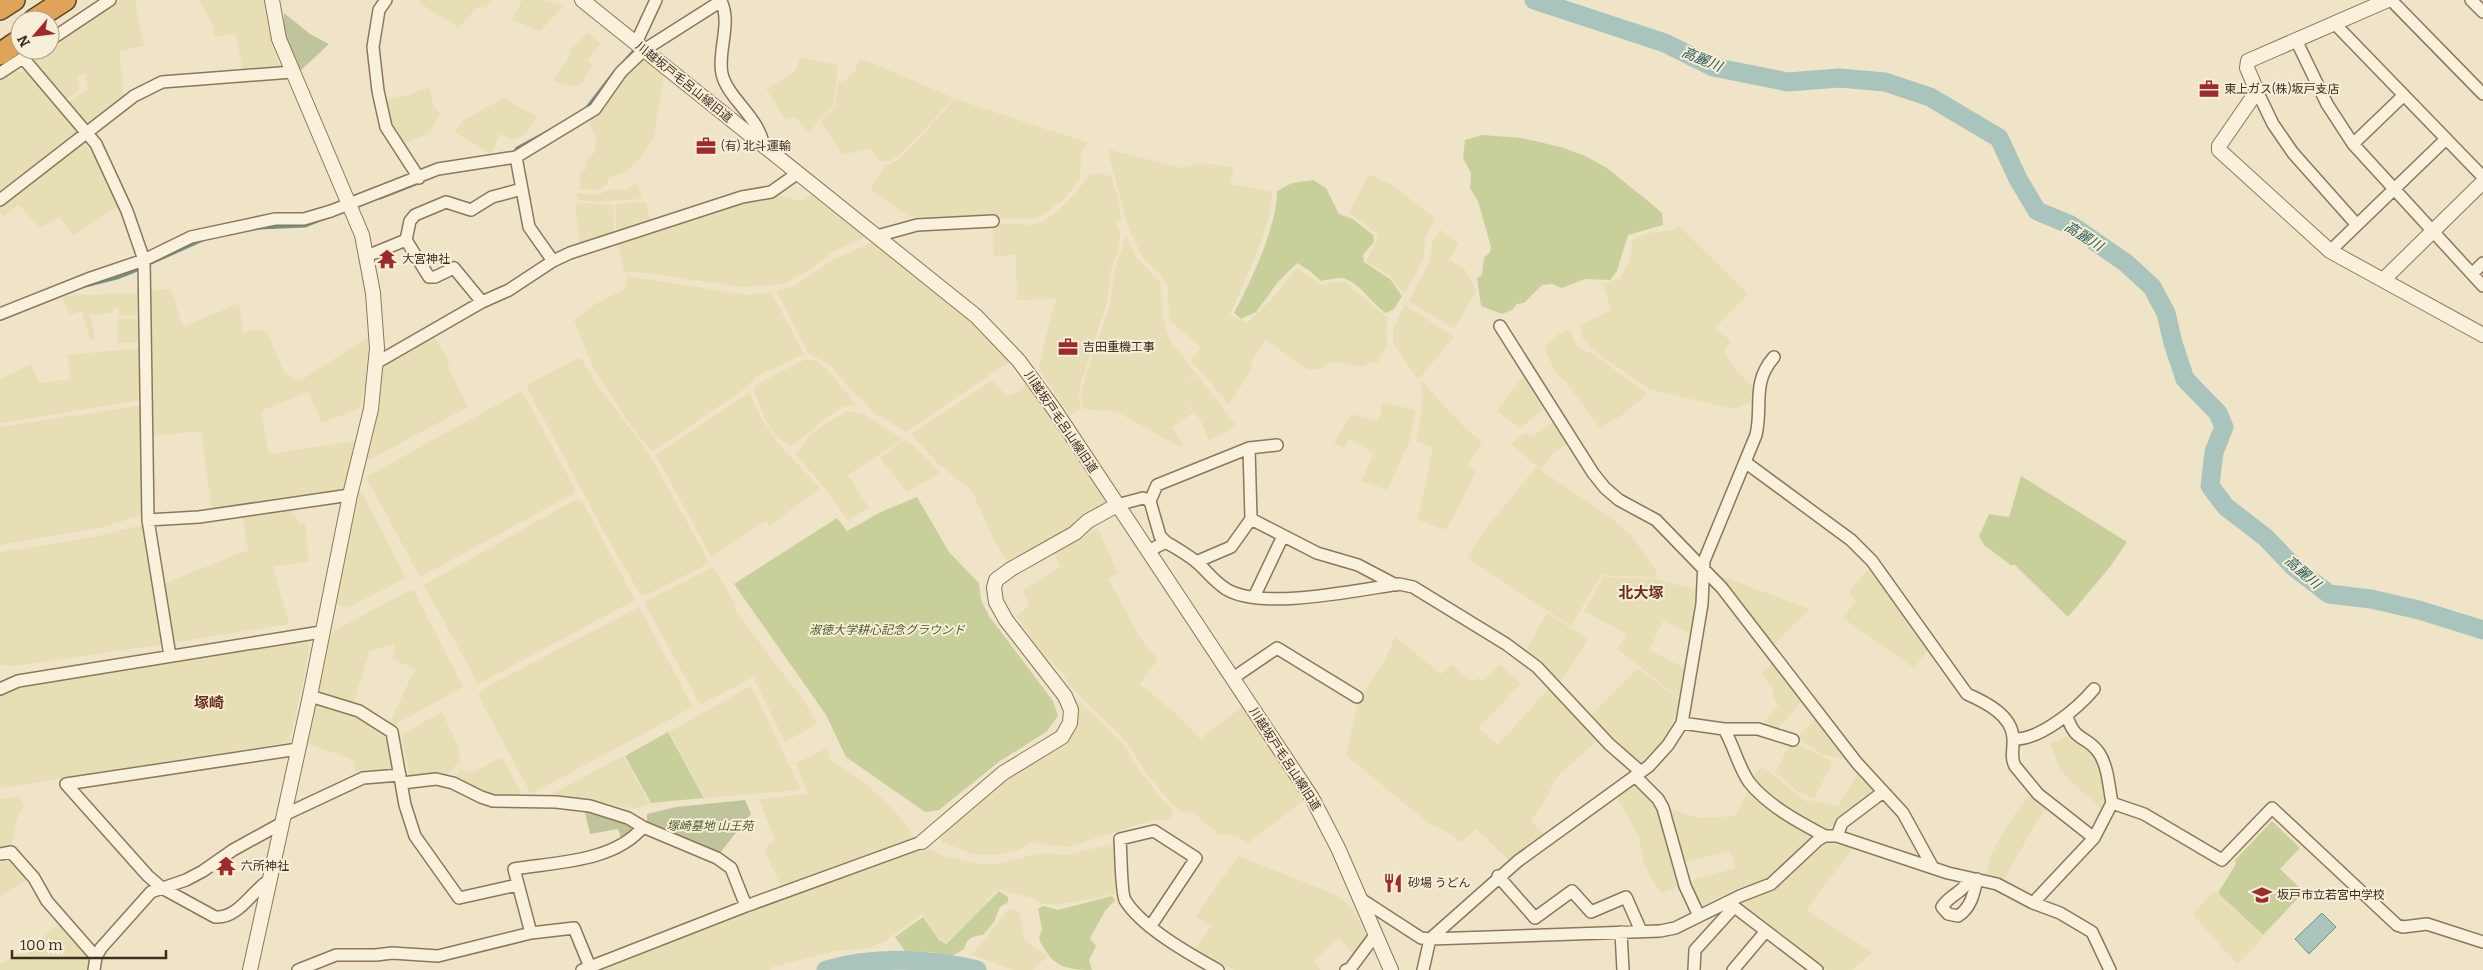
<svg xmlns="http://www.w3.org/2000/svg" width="2483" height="970" font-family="Bitter,'Noto Sans JP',serif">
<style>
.farmland{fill:#e6deb5}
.green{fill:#c9cf9b}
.cemetery{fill:#bfc49a}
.water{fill:#a9c4bc;stroke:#6f938a}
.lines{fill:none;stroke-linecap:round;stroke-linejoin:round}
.stream{stroke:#6f938a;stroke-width:3}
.river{stroke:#a9c4bc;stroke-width:19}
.minor-casing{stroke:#8d765c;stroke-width:14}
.tertiary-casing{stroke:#8d765c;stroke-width:16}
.motorway-casing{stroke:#5b4430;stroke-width:24}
.minor{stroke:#faf1dc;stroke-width:11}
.tertiary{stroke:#faf1dc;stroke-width:14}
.motorway{stroke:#e0a458;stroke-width:21}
.labels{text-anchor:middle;stroke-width:4;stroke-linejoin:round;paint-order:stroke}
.street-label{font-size:12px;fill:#3d2e20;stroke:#f7eed8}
.poi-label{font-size:12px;fill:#3d2e20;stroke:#f7eed8;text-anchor:start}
.park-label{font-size:12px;font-style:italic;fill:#4d5a26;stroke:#f7eed8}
.water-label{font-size:14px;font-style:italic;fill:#2f5d5a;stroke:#f7eed8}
.quarter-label{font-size:15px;font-weight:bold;fill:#6b2e1e;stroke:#f7eed8}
</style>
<rect width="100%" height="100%" fill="#f0e4c8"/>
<path class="farmland" d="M120,0H135L144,46L119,51L124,96L90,123L84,122L66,102L88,90L85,74L78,75L79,91L64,100L31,61Z
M199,0H264L268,27L280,67L243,71L236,34L215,37L211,21Z
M421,0H492L486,8L477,7L459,28L420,3Z
M522,0H542L564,6L540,31L512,20Z
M587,32L600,44L587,61L593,65L579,86H571L553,81L571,54L569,52Z
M800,58L838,65L833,107L819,119L810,134L796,117L786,120L766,89L795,72Z
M860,58L954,98L899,156L889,161H880L870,148L843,155L820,120L835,108L838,83L849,78L855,71Z
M638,59H645L664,73L654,138L637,162L627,171L608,178L607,184L601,189L579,190L581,171L586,170L587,159L595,152L596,140L589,121Z
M25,70L78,133L0,194V81L16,71L21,73Z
M429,87L434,107L441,113L428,134L401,144L392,134L384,100L410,95Z
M505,97L516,106L538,116L528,130L519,138L513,140L500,134L491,154L454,132L464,120Z
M955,99L1088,143L1081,154L1080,180L1062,201L1038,218L917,219L905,214L870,189L886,166L901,158Z
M83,143L98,159L119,205L73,236L60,217L39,228L19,205L4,216L0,212V206Z
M1107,149L1182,168L1200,163L1234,167L1230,184L1272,192L1269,216L1260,245L1230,315L1247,323L1270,301L1297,268L1324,286L1333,282H1345L1388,318L1386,333L1388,344L1377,363H1369L1360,367L1332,361L1320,369L1308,370L1265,339L1250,365L1253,367L1229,405L1191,360L1201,347L1169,320L1168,288L1160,273L1143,258L1129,229Z
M1097,173L1111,176L1117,195L1121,220L1116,223L1120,234L1118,252L1111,269L1108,299L1078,393L1081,408L1070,415L1039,370L1045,338L1056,299L1017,300L1016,255L994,256L992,223L1029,225L1042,222L1054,214L1078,190L1089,175Z
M1369,175L1389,183L1435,218L1425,238L1424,259L1404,294L1390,276L1366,261L1379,235L1349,213Z
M637,184L642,199L599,202L578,200L577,193L598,195L608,190H625Z
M815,193L867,236L833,252L809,270L783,284L741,287L650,273L624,272L617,241L745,201L780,196L801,201Z
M646,202L651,222L621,230L616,228L615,204Z
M575,203L613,205L614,233L579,244Z
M1679,226L1748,294L1715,328L1731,341L1724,352L1735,368L1753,387L1755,403H1749L1734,409L1728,408L1649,389L1592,349L1583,339L1579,325L1612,310L1602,284L1620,278L1629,263L1633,239L1649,233L1671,230Z
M1441,230L1459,243L1449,259L1466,271L1476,291L1454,329L1409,301L1430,261L1432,243Z
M1126,235L1135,256L1160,282L1163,318L1170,341L1197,374L1181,388L1198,375L1236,425L1220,435L1209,440L1201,421L1178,390L1193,412L1172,428L1182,443L1180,447L1117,412L1083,409L1081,396L1085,378L1110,304L1114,273Z
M873,242L964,315L1010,361L906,432L871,411L864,400L854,393L831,366L808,353L776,291L793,287L831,261Z
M627,276L747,295L771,292L804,354L755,377L746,388L652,452L633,429L594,369L574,320L594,305L626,288Z
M171,289L183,327L239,303L243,332L254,330L264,331L268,335L284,372L300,381L368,337L366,382L360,408L322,423L308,392L261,411L269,454L355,441L344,491L212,511L201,431L151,436L148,291Z
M80,293L81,295L140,293L141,315L119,316L118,307L113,308L112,313L90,315L95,339L90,340L82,311L70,315L62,298Z
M1405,305L1454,337L1418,380L1393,342V328Z
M141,318L142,342L118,343L117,319Z
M1572,329L1573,339L1580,349L1595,355L1647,394L1622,415L1600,428L1565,381L1557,375L1544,348L1558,334Z
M434,337L450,363L447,365L468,407L365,462L383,369L386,363Z
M142,348V400L0,423V379L31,364L39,383L71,379L67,355Z
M580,357L600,389L647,451L710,563L644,596L640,594L607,537L527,388L529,384Z
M806,359L817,361L827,369L856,405L843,407L827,417L791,447L776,436L764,417L754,390L757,384Z
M1527,378L1545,406L1544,409L1520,428L1497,411L1520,380Z
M993,380L1006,396L1018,392L1027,382L1104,497V505L1076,525L1007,561L992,536L971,489L939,465L911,434Z
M1421,380L1461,424L1482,442L1468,466L1476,472L1446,530L1418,520L1433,447L1416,441L1423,401Z
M522,391L575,489L573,494L420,577L366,477Z
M749,392L760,416L778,443L820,488L770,526L766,521L711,557L656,455Z
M1382,402L1415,410L1409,443L1387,490L1361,481L1374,453L1349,439L1344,448L1334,443L1351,414L1376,421L1381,413Z
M143,405L144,511L139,516L103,527L0,545V427Z
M848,411L862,413L903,439L848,475L869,508L847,520L829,493L795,454L812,434L832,419Z
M1556,420L1569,442L1554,453L1541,469L1510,444L1525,433L1532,437Z
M904,440L917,448L940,473L907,492L880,458Z
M1536,467L1612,518L1632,536L1656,571L1657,578L1601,575L1571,626L1467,558L1481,535Z
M359,492L362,493L406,578L347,608L336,604Z
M577,499L582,501L635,600L478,684L424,585Z
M290,507L293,517H297L298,524L305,523L309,562L273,566L289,624L171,643L163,584L248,550L242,514Z
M141,525L145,529L164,644L15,666L0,665V552L94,537Z
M1097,527L1118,573L1108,579L1143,642L1158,659L1140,684L1175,713L1200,739L1243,706L1304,800L1248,843L1237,836L1218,834L1194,813L1182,812L1173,805L1149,777L1126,741L1068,684L1063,673L1043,654L1016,616L1029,606L1023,590L1060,567L1053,552L1083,538Z
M1872,565L1930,648L1914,668L1843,618L1856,601L1848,592Z
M713,567L734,602L736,612L802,698L818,724L785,742L753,677L702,704L698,701L644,602Z
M1721,576L1810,609L1772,646L1720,579Z
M1603,577L1656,579L1696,590L1691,634L1663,621L1649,650L1684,668L1680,698L1617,649L1627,634L1584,611Z
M410,590L414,591L463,687L394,725L389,724L415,669L393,659L395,643L370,651L353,704L317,692L328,634Z
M639,607L693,707L531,794L478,695L483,689Z
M1547,613L1588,639L1559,685L1525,653Z
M1395,637L1441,674L1451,665L1472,681L1478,678L1483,682L1499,664L1521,683L1479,728L1498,745L1550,687L1599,739L1556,778L1549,794L1531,820L1544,834L1509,861L1476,829L1461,843L1451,834L1428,823L1346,755L1355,713L1360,697L1384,662Z
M306,641L309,643L310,647L290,742L0,788V692L9,688Z
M1774,661L1804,699L1777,730L1760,726L1778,706L1772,694L1774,690L1761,674Z
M1638,668L1681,700L1665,741L1645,763H1637L1589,717Z
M749,687L753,690L800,787L798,790L705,798L669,732Z
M1075,698L1123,744L1142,774L1173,812L1170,820H1152L1068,847L1031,843L1019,850L995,855L973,854L941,842L940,833L1008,777L1058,748L1070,736L1077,710Z
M316,702L365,718L386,731L396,770L355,771L353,760L307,743Z
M442,712L459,748L460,761L447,774L409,775L401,735Z
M1817,717L1850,761L1824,755L1797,738Z
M2070,733L2097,755L2108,798L2105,812L2070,781L2059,767L2050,742L2060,740Z
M1792,741L1833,762L1814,799L1797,791L1775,772Z
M827,748L830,759L861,780L888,804L906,824L914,838L782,888L764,850L775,840L759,799L808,794L796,763Z
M623,756L650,804L638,808L623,807L587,799L550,798V795Z
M502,757L521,793L519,795L489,794L456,777L461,769L468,773L474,772Z
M1763,767L1807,802L1810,800L1838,806L1859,771L1875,788V793L1825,831L1796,818L1752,780L1757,771Z
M1636,782L1656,801L1682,884L1661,894L1644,864L1639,837L1616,795Z
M1750,787L1815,834L1770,876L1759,882L1736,889L1699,907L1687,882L1735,868L1730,851L1681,863L1666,807L1698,818L1735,816Z
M2032,791L2050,806L2036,822L2003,882L1985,878L1991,859V854L2015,814Z
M20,796L24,806L17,819L11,847L0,851V799Z
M1828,842L1853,848L1806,910L1872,952L1853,970H1826L1742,904L1750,898L1776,888Z
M1110,844L1114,846L1115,858V894L1057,905L1043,904L1032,898L1000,890L994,892L980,910L945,943L936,935L922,914L887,940L870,948L835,951L773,967L770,970H595L749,910L924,847L944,856L979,864H997L1042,853L1067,855Z
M1238,856L1334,894L1352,907L1368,938L1354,955L1339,938L1314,961L1321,970H1236L1193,952L1211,927L1196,916Z
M0,858H12L28,879L0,896Z
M2214,890L2264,937L2237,964L2193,915Z
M1011,909H1016L1020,914L1024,940L1047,956L1033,970H1014L972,955L1005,913Z
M61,923L91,959L90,970H0V963L1,964L26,950Z"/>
<path class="green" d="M1482,135L1522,138L1561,147L1585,156L1607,168L1648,201L1662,213L1663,225L1628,235L1617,271L1610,280L1585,279L1562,288L1552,284L1542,285L1524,303L1517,304L1512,310L1502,314L1481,306L1477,278L1482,275L1484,258L1490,252L1491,247L1478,201L1470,188L1471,173L1463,158L1465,140Z
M1313,180L1326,188L1339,214L1353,219L1373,235L1374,242L1363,255L1364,262L1390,279L1402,296L1394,309L1386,313C1371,304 1359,280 1341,278C1335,278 1327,280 1321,281L1310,271L1297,263L1278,282L1256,312L1241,319L1234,313C1251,281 1277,227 1277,191L1292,183Z
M2021,476L2127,542L2110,567L2068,617L2014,564L2012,566L1984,545L1979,536L1989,514L2009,517Z
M917,497L949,552L979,583L981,600L989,616L1053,701L1058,716L1046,732L1000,761L939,810L925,812L846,757L826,715L734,584L837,518L847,531L881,512Z
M668,732L704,798L651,803L625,756Z
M2272,821L2300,848L2280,869L2299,887L2302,894L2263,935L2218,893L2236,864L2235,860Z
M999,891L1008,897V902L1000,907L994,922L983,935C972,936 967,938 964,949L952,956L932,952L905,951L895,937L923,917L939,940L946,944Z
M1112,896L1115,900L1105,911L1090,938L1096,946L1089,960L1092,970C1064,970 1052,966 1039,939L1042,929L1038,909L1043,906L1058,910Z"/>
<path class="cemetery" d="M284,13L310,34L329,44L299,72L284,36Z
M745,800L751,814L719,854L647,825V814L676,807Z
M584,808C602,812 624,819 638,831L622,840L618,829L590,834Z"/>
<path class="water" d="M2322,913L2336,927L2309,954L2295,939Z"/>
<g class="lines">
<path class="stream" d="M621,65L637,47
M585,110L615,71
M513,154L517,148L554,128
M380,198L418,183
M260,228L305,226L325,218
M147,265L203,240
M81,287L117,278L142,268"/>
<path class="river" d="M1534,0L1665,43L1713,67L1788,82L1839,78L1885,82L1930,97L1999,138L2018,179L2037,211L2071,225L2126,263L2152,287L2166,313L2173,343L2185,379L2218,413L2224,427L2214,452L2210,486L2226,507L2265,537L2295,568L2329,594L2371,599L2419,610L2483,630
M826,970C874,956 929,958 977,970"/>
<defs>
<path id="minor" d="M386,0L379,10L373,47L378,91L386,127L419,178
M2391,0L2483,94
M2471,0L2483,12
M2334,23L2483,177
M50,40L110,0
M2296,40L2327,104L2353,144L2483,286
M636,43L656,0
M23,58L96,144L127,211L144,260L148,520L170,656
M0,73L35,50
M2257,91L2273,124L2293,153L2357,225
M2353,144L2404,95
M516,157L529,227L553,261
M0,200L134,96L162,82L292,72
M877,236L917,225L993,221
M406,240L429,277H435L454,268L482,302
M2330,251L2446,139
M367,256L406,240L410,221L415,215L446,202L471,210L492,197L522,189
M2472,274L2483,263
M0,314L88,279L144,260L191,237L275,219H304L331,211L438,169L516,157L595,109L621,72L644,50L721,1C732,24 717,52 722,74C728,99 759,116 764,147
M1500,326L1593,473L1605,488L1619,500L1656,520L1722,588L1857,763L1903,813L1932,866
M376,363L482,302L509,290L553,261L570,253L742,197L771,192L798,173
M1745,462L1851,540L1872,561L1967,694C1985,702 2012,715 2013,738C2014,748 2010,757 2015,766L2038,794L2094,838
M1117,505L1143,498L1150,501
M1251,519L1317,553L1358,565L1396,585
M148,520L199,517L350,495
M1166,542L1160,536L1150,501L1157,485L1249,448L1277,445
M1148,551L1166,542C1177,549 1191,556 1201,566C1209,574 1215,582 1226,589C1262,611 1357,590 1399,584L1413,587L1506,644L1537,667L1609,744L1641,772
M1196,562L1231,547L1251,519L1249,448
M1254,597L1283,536
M1233,678L1277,648L1357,697
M0,689L18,681L321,632
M310,696L359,711L392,732L405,805L415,836L459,898L517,885
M2067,716C2075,743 2087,735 2099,753C2108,766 2109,788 2112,803
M1682,723L1724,729C1734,746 1738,766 1749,782C1768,806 1799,822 1825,836
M1724,729H1758L1793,740
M2013,739C2039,741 2078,708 2094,689
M1635,776L1658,799L1663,808L1685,886L1699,916
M402,783L436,779L453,783L481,797L493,801L556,802L590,806L628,818L643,827L717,858L731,868L746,906
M66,784L148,876L162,888L215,917C238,919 251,892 269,880
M66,784L298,749
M284,815L363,778L400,775
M1837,836L1842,823L1883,792
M0,854L11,852L34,878L47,901L96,957
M1498,876L1535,918L1572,891L1591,912L1626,897L1641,931
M1969,878C1964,893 1950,894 1942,907L1948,914L1958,916C1971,908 1974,893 1977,879
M1361,899L1421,938L1430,939L1518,861L1649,766L1668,745L1682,723L1702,604L1704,561L1756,435C1763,406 1751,383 1774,357
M1728,902L1817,970
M2033,903L2094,838L2112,803L2144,814L2222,860L2272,808L2397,925L2403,927L2427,924L2483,942
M1150,927L1196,858L1154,831L1120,839C1121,850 1121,893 1125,900C1141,927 1191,955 1218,970
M1621,932L1623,970
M531,933L574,928L590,967
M94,970L96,957L101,948L151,892L186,880L203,871L233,850L282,823
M298,970L336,955H376L392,953L438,956L531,933L514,869C556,862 614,862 643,827
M582,970L746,906L922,842
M1346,970L1350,969L1376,934
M1423,970L1430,939L1660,931L1675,928L1740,896L1771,884L1818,840L1825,836H1837L1948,873L1997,884L2033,903L2060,913L2092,932L2110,970
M1694,970L1695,950L1734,907
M1733,970L1766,931"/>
<path id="tertiary" d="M582,0L976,316L1019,361L1054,409L1312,798L1338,848L1391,970
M2388,0L2248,61L2247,68L2257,91L2219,146V150L2330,251L2483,335
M2383,280L2483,182
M922,842L1003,773L1062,737L1070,723L1071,710L1065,696L1006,620L996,602L994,588L996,580L1011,569L1075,533L1088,521L1117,505
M250,970L310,696L350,495L371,409L377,348L373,293L362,235L279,39L272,0"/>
<path id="motorway" d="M0,9L14,0
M34,20L65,0
M0,54L20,40"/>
</defs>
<use href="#minor" class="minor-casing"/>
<use href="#tertiary" class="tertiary-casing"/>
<use href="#motorway" class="motorway-casing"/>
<use href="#minor" class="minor"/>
<use href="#tertiary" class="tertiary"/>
<use href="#motorway" class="motorway"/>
</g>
<defs>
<symbol id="office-bare" viewBox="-9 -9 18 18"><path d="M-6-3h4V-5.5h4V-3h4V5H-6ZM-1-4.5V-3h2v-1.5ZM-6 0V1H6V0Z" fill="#9e2a2b" stroke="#f7eed8" stroke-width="2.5" paint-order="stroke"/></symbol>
<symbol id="temple-bare" viewBox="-9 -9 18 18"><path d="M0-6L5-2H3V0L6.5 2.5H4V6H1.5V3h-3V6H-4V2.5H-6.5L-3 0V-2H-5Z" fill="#9e2a2b" stroke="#f7eed8" stroke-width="2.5" paint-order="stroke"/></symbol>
<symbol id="restaurant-bare" viewBox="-9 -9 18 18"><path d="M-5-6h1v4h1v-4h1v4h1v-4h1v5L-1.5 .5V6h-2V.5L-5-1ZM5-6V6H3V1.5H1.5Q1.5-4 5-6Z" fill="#9e2a2b" stroke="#f7eed8" stroke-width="2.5" paint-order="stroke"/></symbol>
<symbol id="school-bare" viewBox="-9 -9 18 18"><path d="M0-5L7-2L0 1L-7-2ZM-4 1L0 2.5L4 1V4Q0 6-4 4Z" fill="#9e2a2b" stroke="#f7eed8" stroke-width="2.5" paint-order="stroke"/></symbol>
</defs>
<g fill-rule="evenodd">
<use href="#office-bare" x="2195" y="75" width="28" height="28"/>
<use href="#office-bare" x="692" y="132" width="28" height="28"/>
<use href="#temple-bare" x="373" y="245" width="28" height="28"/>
<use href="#office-bare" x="1054" y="333" width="28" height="28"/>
<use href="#temple-bare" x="212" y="852" width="28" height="28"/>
<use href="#restaurant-bare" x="1379" y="869" width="28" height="28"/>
<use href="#school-bare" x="2248" y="881" width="28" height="28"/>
</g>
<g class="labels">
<g class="street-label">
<text transform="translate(684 82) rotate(39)" y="4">川越坂戸毛呂山線旧道</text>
<text transform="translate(1061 422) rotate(56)" y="4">川越坂戸毛呂山線旧道</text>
<text transform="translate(1285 759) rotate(57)" y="4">川越坂戸毛呂山線旧道</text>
</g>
<g class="poi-label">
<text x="2224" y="93">東上ガス(株)坂戸支店</text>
<text x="721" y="150">(有) 北斗運輸</text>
<text x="402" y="263">大宮神社</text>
<text x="1083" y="351">吉田重機工事</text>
<text x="241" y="870">六所神社</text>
<text x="1408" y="887">砂場 うどん</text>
<text x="2277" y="899">坂戸市立若宮中学校</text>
</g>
<g class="park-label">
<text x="887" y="634">淑徳大学耕心記念グラウンド</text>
<text x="710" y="830">塚崎墓地 山王苑</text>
</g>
<g class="water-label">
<text transform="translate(1702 59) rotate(23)" y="5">高麗川</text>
<text transform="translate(2084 236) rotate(32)" y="5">高麗川</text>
<text transform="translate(2303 572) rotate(41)" y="5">高麗川</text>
</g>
<g class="quarter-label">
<text x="1641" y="598">北大塚</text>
<text x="209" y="708">塚崎</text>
</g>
</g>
<g transform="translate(35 35) rotate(242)"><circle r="24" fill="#f7eed8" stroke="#ada18e"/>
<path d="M0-4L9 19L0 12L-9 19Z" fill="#9e2a2b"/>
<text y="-8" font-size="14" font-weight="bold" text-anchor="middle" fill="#3d2e20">N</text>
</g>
<path d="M12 950v8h154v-8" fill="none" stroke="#3d2e20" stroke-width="2.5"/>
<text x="20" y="950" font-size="15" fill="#3d2e20" stroke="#f7eed8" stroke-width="4" paint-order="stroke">100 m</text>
</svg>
